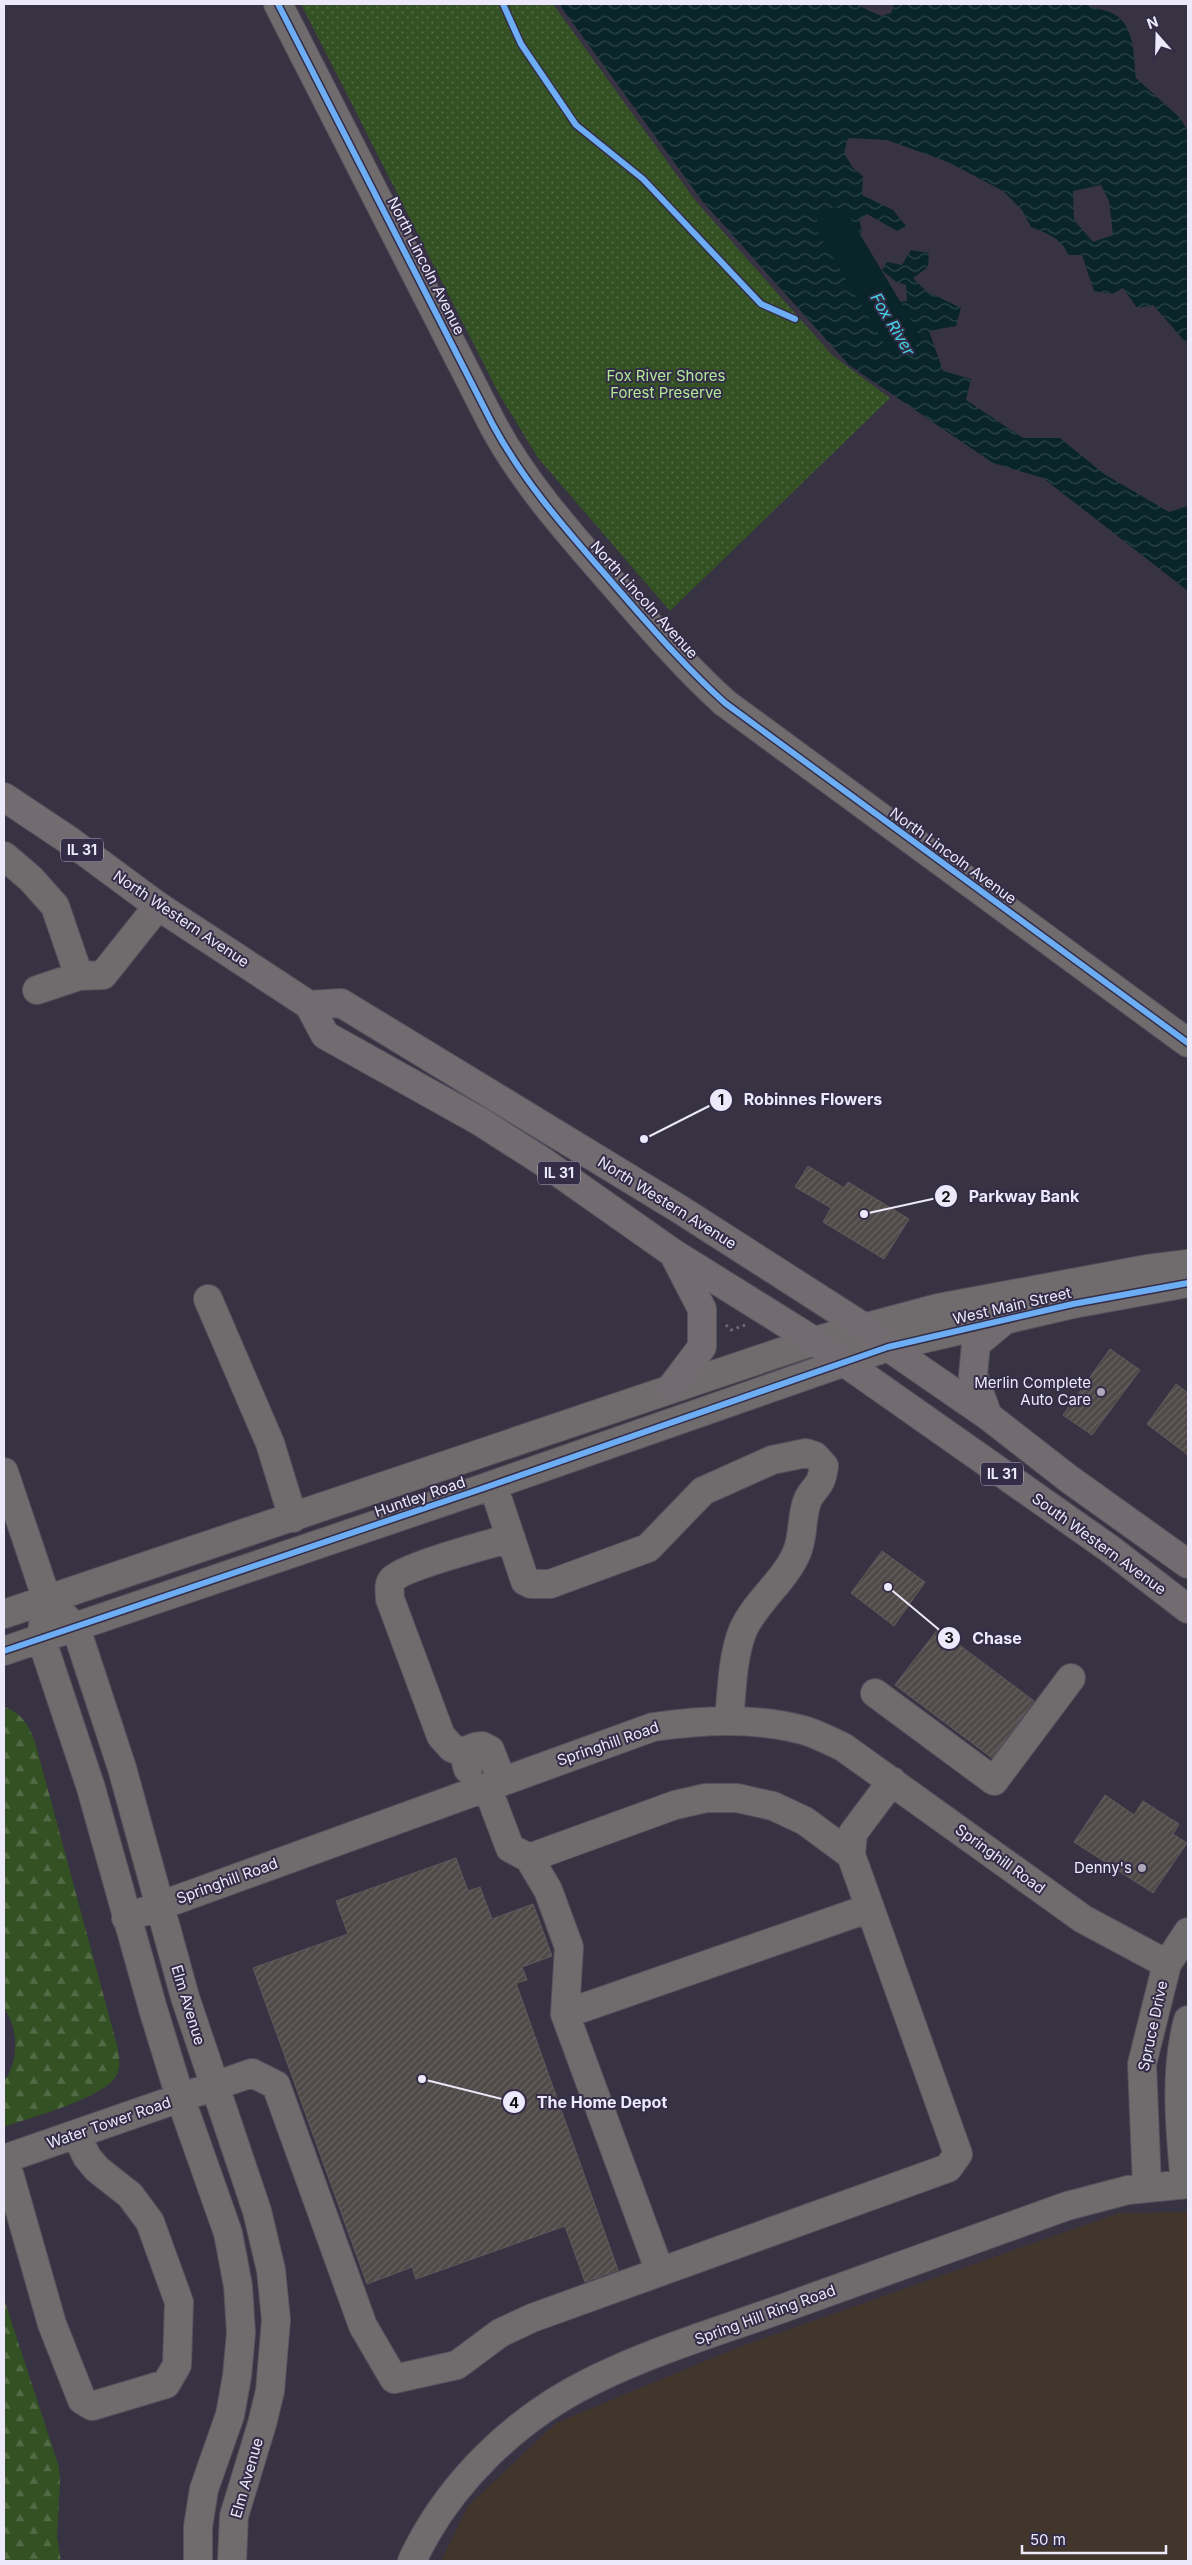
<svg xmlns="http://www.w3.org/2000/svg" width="1192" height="2565" font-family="Inter,sans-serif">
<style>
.commercial{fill:#42362c}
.grass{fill:url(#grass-dots)}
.forest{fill:url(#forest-firs)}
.water{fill:url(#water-waves);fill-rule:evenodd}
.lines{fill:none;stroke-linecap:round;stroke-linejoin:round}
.river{stroke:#09252a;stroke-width:35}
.building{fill:url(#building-hatch);stroke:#605a5d}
.minor-casing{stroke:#55525e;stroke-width:30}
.major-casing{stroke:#55525e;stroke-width:30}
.path{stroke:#6e6a70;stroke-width:3;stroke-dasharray:2.5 4;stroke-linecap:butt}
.minor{stroke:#706b6d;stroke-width:28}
.major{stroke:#726c71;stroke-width:28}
.cycleway-casing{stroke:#342d48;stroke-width:9}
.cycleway{stroke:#6dadf4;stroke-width:6}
.poi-dot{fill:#ada9ba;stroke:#342d48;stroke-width:2}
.labels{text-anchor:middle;stroke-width:4;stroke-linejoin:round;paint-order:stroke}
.shield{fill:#342d48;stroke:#b5b1c5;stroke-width:1}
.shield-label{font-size:14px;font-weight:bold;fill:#ece9fa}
.street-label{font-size:15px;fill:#ece9fa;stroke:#342d48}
.park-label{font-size:15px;fill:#b2ea98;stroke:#342d48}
.poi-label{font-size:15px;fill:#ece9fa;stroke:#342d48;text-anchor:end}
.water-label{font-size:16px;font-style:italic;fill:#43d6e7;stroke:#342d48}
.leader{fill:none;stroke:#ece9fa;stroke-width:2}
.callout-dot{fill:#ece9fa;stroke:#342d48;stroke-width:2}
.mark-label{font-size:15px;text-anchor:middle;font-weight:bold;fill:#111}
.callout-label{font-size:16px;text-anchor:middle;font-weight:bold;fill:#ece9fa;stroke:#342d48;stroke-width:4;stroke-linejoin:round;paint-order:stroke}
</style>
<defs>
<pattern id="grass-dots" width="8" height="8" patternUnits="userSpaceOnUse" patternTransform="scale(1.25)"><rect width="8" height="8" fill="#345124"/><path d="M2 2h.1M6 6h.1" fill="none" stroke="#526a45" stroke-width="1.8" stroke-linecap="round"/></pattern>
<pattern id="forest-firs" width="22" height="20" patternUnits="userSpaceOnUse" patternTransform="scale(1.25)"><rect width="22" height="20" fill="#345124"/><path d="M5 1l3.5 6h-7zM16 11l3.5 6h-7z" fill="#526a45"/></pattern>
<pattern id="water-waves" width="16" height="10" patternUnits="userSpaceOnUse" patternTransform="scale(1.25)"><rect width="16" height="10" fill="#09252a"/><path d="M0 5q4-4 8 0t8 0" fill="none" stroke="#2d454a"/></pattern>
<pattern id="building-hatch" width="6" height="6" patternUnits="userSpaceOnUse" patternTransform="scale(1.25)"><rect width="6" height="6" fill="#4f4948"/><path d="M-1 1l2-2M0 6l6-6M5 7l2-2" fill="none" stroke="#686363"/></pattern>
</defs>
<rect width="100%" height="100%" fill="#373342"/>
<path class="commercial" d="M1188,2212V2561H441L468,2506L556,2423L739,2347L1119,2213Z"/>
<path class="grass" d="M301,4H553L695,200L832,355L890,398L670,611L538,458L499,394Z"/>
<path class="forest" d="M4,1707C22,1713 28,1724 35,1742L118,2049C119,2057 121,2068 116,2076C104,2098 29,2118 4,2127V2081C19,2063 19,2027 4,2009Z
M4,2299L59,2467L60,2482L57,2537L61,2561H4Z"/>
<path class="water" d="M559,4H855L881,16L891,13L894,4H1085C1093,9 1105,9 1114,14C1136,27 1133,56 1136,78L1179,117L1188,131V345L1153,305L1137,308L1123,288L1112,294L1094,291L1082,255H1068C1062,238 1046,233 1031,227L1022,210L1003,191L948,162L887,140L848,138L844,153L853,168L863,176L862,195L893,210L906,226L897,231L867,214L859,220L862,231L855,243L867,262L854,269L868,284L872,293L891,303L907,301L906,285L895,281L882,270L887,262L902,265L911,250L929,253L928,267L913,278L926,291L961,308L956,326L929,331L943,371L971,379L966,400L1023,438H1060L1104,474L1169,512L1188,506V591L1043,478L993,463L849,365L703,202ZM1101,185L1109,201L1113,235L1093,242L1074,220L1073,191Z"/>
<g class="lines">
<path class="river" d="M834,225L901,337"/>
</g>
<path class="building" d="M808,1166L844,1188L848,1182L909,1219L884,1259L823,1222L831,1208L795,1187Z
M1110,1349L1140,1370L1092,1435L1063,1415Z
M1176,1384L1188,1393V1455L1147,1424Z
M882,1551L925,1582L894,1626L851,1593Z
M938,1629L1034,1701L992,1758L895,1685Z
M1105,1795L1134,1815L1143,1801L1179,1824L1173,1834L1187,1843L1153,1893L1074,1842Z
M456,1858L468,1891L480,1887L492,1919L533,1904L552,1956L522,1967L527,1980L516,1983L618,2270L585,2282L565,2226L416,2279L412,2267L367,2284L253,1968L348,1934L336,1901Z"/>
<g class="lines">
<defs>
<path id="minor" d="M278,4L493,425C526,486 571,535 616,587C651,627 685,667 725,703L1188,1043
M4,856L31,879L55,906L79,976
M37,990L79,976L103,975L158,906
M208,1299L270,1443L293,1518
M4,1472L47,1600L41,1638L91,1788L153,2009L180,2097L228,2233L238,2286L241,2333L237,2376L230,2415L204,2489L198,2527V2561
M493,1485L525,1581L531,1584H550L648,1548L703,1491L772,1460L806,1453L815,1456L824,1466C821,1488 816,1484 808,1499C801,1515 804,1535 797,1552C785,1581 756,1601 743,1630C732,1657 732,1691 729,1720
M4,1614L814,1341L938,1308L1147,1269L1188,1264
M64,1616L76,1628L122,1768L185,1997L257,2211L271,2270L276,2320L270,2391L262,2424L234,2516L232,2561
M4,1651L481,1489L888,1347L1073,1304L1188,1283
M875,1693L994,1781L1071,1678
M466,1753L452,1748L441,1736L390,1599C390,1592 388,1585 392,1580C402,1567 490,1544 511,1538
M468,1769C463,1756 465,1747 482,1746L490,1750L502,1781
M487,1787L510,1848L529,1858L675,1805L706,1798H737L773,1806L805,1821L851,1855
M529,1858L548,1890L569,1947L565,2014L660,2272
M126,1918L653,1727C703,1720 753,1717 803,1730C817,1734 830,1741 843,1747L1083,1919L1167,1964
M565,2014L870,1908
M4,2159L252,2073L276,2085L363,2326L394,2379L457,2365L500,2333L532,2318L948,2168L958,2154L851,1855L853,1833L892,1781
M5,2159L52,2324L82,2400L92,2406L166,2384L177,2365L179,2302L150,2222L130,2195L97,2169L87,2157L76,2134
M1185,2184C1180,2129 1174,2073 1188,2020
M1147,2187L1142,2064L1167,1964L1188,1932
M412,2561C448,2483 517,2417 594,2380C657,2349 726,2329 792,2305C884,2272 975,2239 1067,2206L1128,2190L1188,2184"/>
<path id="major" d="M4,797L70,841L158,906L309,1005L325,1035L481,1122L545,1163L673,1253L814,1341L1110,1549L1188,1609
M309,1005L341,1003L681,1210L865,1328L888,1347L988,1416L1069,1479L1188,1564
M671,1388L702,1347V1309L673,1253
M988,1416L973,1375L976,1344L1006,1319"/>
</defs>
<use href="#minor" class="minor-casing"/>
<use href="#major" class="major-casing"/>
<path class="path" d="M503,4L521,44L576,125L643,179L761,304L795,319
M726,1325L731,1330L745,1325"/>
<use href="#minor" class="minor"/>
<use href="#major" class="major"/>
<defs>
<path id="cycleway" d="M278,4L493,425C526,486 571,535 616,587C651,627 685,667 725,703L1188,1043
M503,4L521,44L576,125L643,179L761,304L795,319
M4,1651L481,1489L888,1347L1073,1304L1188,1283"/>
</defs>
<use href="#cycleway" class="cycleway-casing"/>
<use href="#cycleway" class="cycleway"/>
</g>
<g class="poi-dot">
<circle cx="1101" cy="1392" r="5"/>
<circle cx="1142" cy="1868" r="5"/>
</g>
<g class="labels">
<g class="shield">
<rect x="61" y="838.5" width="42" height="23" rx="4"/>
<rect x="538" y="1161.5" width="42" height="23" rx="4"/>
<rect x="981" y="1462.5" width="42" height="23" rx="4"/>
</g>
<g class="shield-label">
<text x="82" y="855">IL 31</text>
<text x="559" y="1178">IL 31</text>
<text x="1002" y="1479">IL 31</text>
</g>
<g class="street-label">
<text transform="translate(426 266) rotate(63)" y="5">North Lincoln Avenue</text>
<text transform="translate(644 600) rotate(48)" y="5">North Lincoln Avenue</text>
<text transform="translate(953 856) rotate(36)" y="5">North Lincoln Avenue</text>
<text transform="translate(181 919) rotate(34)" y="5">North Western Avenue</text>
<text transform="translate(667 1203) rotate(32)" y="5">North Western Avenue</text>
<text transform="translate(1012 1306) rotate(-13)" y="5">West Main Street</text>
<text transform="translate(420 1497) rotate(-19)" y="5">Huntley Road</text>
<text transform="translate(1099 1544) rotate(36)" y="5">South Western Avenue</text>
<text transform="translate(608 1744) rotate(-19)" y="5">Springhill Road</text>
<text transform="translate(1000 1859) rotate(36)" y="5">Springhill Road</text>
<text transform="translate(227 1881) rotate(-20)" y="5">Springhill Road</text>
<text transform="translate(188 2005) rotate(73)" y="5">Elm Avenue</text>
<text transform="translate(1153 2026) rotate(-78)" y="5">Spruce Drive</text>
<text transform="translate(109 2123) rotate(-19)" y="5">Water Tower Road</text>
<text transform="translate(765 2315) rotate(-20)" y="5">Spring Hill Ring Road</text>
<text transform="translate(247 2478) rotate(-74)" y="5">Elm Avenue</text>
</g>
<g class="park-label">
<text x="666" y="381">Fox River Shores<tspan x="666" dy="17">Forest Preserve</tspan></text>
</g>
<g class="poi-label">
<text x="1091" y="1388">Merlin Complete<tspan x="1091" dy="17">Auto Care</tspan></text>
<text x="1132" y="1873">Denny's</text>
</g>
<g class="water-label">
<text transform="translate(893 324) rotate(59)" y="6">Fox River</text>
</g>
</g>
<path class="leader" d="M644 1139L721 1100M864 1214L946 1196M888 1587L949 1638M422 2079L514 2102"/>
<g class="callout-dot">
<circle cx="644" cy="1139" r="5"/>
<circle cx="864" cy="1214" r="5"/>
<circle cx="888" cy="1587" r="5"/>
<circle cx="422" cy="2079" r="5"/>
<circle cx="721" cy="1100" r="12"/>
<circle cx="946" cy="1196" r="12"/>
<circle cx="949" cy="1638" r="12"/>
<circle cx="514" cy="2102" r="12"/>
</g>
<g class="mark-label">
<text x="721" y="1105">1</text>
<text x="946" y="1202">2</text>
<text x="949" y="1643">3</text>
<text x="514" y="2108">4</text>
</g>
<g class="callout-label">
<text x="813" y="1105">Robinnes Flowers</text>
<text x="1024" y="1202">Parkway Bank</text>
<text x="997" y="1644">Chase</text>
<text x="602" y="2108">The Home Depot</text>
</g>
<rect width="1192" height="2565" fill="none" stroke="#ece9fa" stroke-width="10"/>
<g transform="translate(1157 35) rotate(340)" stroke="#342d48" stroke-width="4" paint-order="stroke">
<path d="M0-4L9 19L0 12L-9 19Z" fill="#ece9fa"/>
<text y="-8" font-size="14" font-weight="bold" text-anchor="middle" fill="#ece9fa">N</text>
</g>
<path d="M1022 2545v8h144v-8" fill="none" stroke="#ece9fa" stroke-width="2.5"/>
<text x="1030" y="2545" font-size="15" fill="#ece9fa" stroke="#342d48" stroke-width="4" paint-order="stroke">50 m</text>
</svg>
